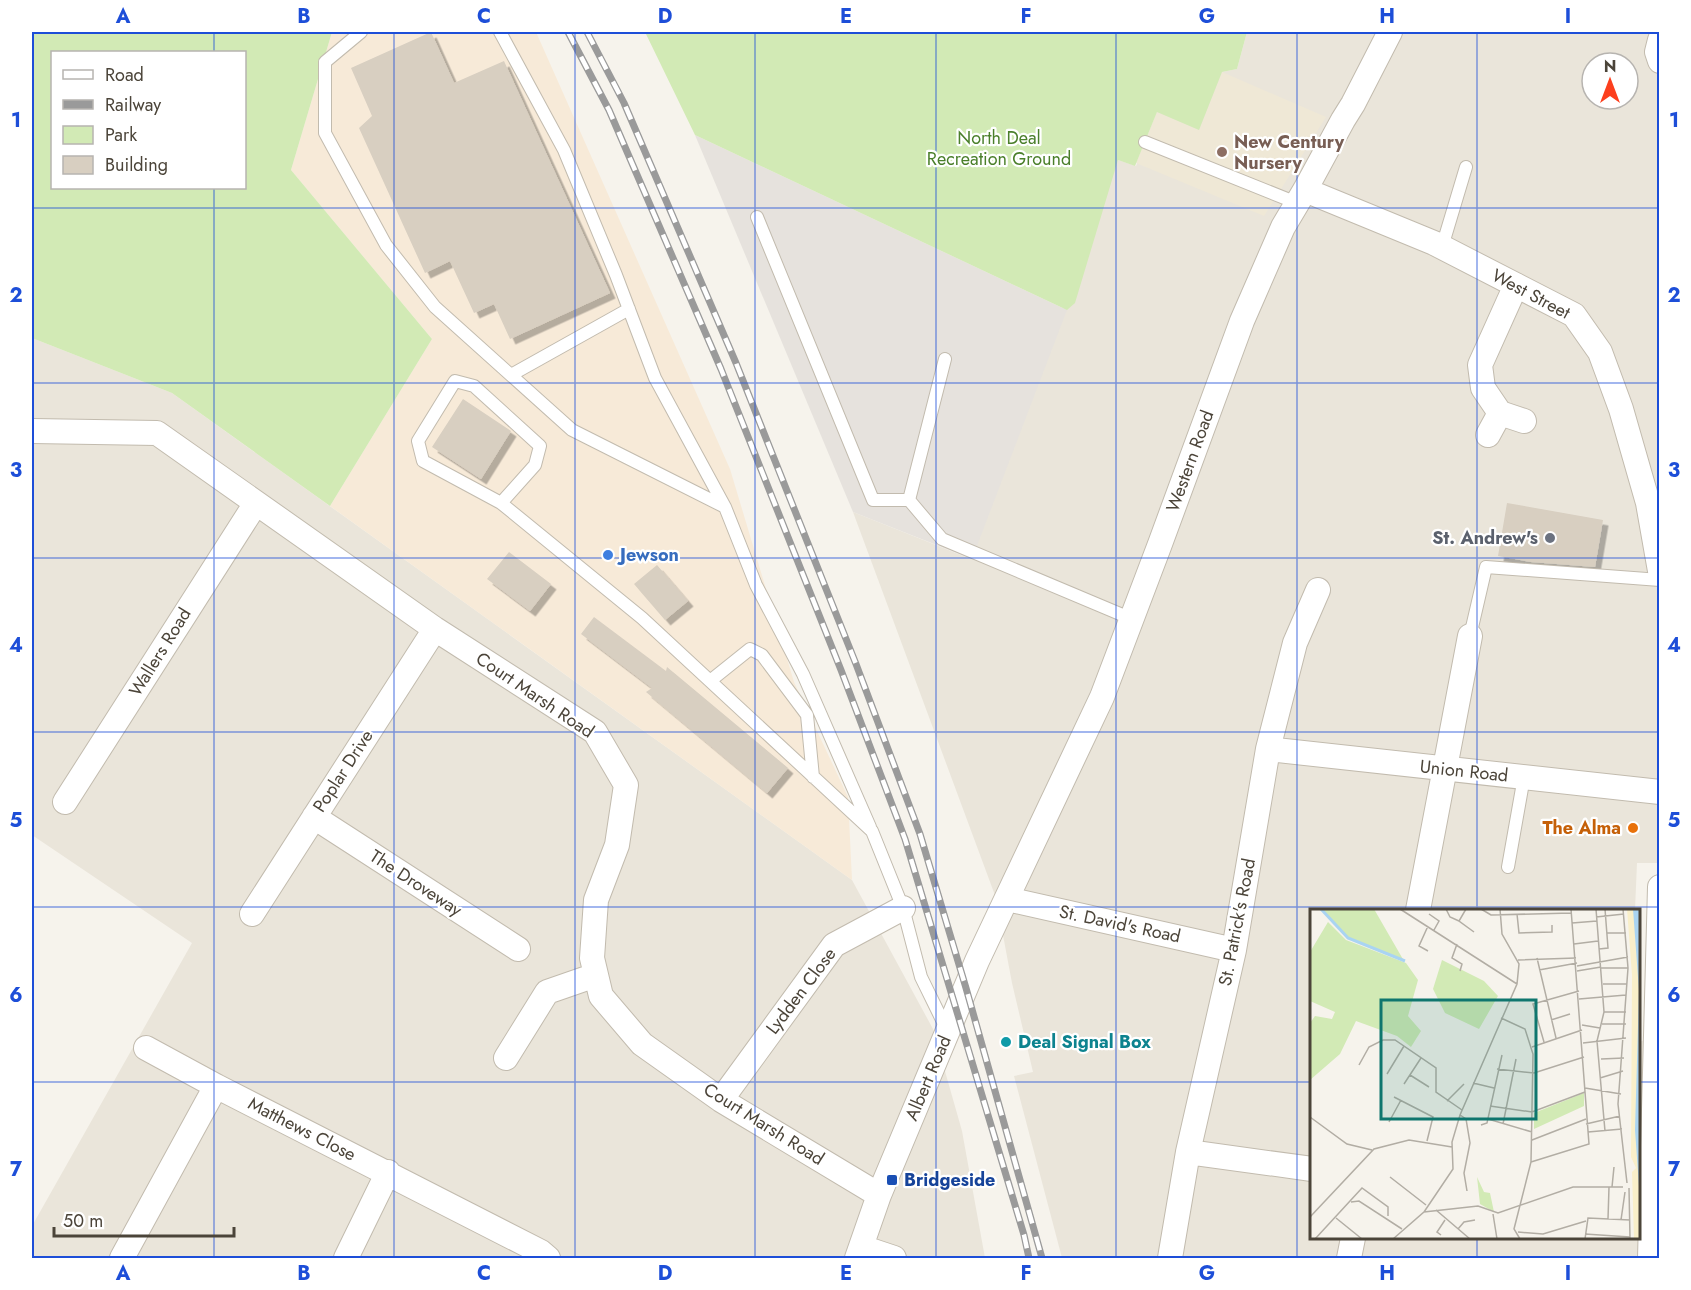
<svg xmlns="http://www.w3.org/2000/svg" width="1691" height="1290" font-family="Jost,sans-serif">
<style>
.residential{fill:#eae5da;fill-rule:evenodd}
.commercial{fill:#f7ead8}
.industrial{fill:#e6e2dd}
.education{fill:#efe8d6}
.green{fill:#d2eab5;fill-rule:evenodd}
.building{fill:#d8cfc1;filter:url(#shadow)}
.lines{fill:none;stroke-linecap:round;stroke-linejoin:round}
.lane-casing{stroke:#c2bbae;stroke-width:14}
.street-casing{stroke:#c2bbae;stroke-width:26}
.lane{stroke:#fff;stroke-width:12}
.street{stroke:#fff;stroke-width:24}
.rail-casing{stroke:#9a9a9a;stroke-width:7}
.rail{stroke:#fff;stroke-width:4.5;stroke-dasharray:14;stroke-linecap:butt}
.grid{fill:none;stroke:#1d4ed8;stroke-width:1.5;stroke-opacity:0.55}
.education-dot{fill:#8d6e63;stroke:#fff;stroke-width:2}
.worship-dot{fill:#6b7280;stroke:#fff;stroke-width:2}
.shop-dot{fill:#3f7fe0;stroke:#fff;stroke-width:2}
.food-dot{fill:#e8710a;stroke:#fff;stroke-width:2}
.culture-dot{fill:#0f9aa8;stroke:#fff;stroke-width:2}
.transit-dot{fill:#1a4fb4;stroke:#fff;stroke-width:2}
.labels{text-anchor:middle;stroke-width:4.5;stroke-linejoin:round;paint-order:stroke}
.park-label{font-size:18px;fill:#4a7f2a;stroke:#fff}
.education-label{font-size:18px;font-weight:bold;fill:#785e54;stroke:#fff;text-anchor:start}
.street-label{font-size:18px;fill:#4b4439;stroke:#fff}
.worship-label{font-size:18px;font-weight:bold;fill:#5b616d;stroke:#fff;text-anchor:end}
.shop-label{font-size:18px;font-weight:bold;fill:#366cbe;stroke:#fff;text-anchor:start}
.food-label{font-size:18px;font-weight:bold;fill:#c56008;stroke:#fff;text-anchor:end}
.culture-label{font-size:18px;font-weight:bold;fill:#0d838f;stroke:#fff;text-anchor:start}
.transit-label{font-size:18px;font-weight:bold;fill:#164399;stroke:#fff;text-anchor:start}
.inset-river{fill:none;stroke:#a9d4f2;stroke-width:3}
.inset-road{fill:none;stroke:#b2ada4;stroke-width:1.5}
.view{fill:#0f766e;fill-opacity:0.15;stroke:#0f766e;stroke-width:3}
.inset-edge{fill:none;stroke:#4b4439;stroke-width:3}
.neatline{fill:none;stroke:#1d4ed8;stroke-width:2}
.grid-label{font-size:20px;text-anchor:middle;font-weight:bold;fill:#1d4ed8}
</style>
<defs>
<filter id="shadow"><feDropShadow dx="5.5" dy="5.5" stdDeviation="0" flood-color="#0004"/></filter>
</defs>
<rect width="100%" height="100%" fill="#f6f3ec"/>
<path class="residential" d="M1247,32H1659V863H1637L1635,910H1312V1238H1638L1639,1042L1659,1035L1638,1258H1062L1014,1076L1033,1072L1012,983L996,898L853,512L971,559L1118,160L1136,166L1157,112L1222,72L1237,69ZM1592,63H1628V99H1592Z
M32,338L172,393L852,880L933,1029L962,1131L985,1258H32V1226L192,943L32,835Z"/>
<path class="commercial" d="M332,32H536L730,469L794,682L848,797L852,880L330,506L432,339L291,170Z"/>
<path class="industrial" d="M695,135L1067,310L972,559L853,512Z"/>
<path class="education" d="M1222,72L1326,117L1264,216L1136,163L1157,112L1199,130Z"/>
<path class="green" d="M32,32H332L291,170L432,339L330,506L172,393L32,338ZM52,52H244V188H52Z
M645,32H1247L1237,69L1222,72L1199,130L1157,112L1135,166L1118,160L1075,303L1067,310L695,135Z"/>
<path class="building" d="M431,32L454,83L504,61L610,293L510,339L494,304L474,313L450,261L425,273L359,128L372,116L351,68Z
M463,399L511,431L481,479L432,447Z
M1507,503L1603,520L1595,567L1531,562L1498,556Z
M509,552L551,584L530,611L487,579Z
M657,565L688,601L665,620L634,584Z
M594,617L666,671L667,667L788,768L767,793L646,692L652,688L581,634Z"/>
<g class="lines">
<defs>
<path id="lane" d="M361,32L325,62V133L386,245L435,307L572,430L725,507
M500,32L564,150L616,275L655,378L725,507L756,585L803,674L870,827
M1145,142L1297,203
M757,217L873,500H909
M1442,247L1466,167
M945,359L909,500L942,539L1132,619
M511,375L629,309
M501,503L535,465L540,446L474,386L455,381L418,441L423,461L501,503L642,618L872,831L903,908L921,977L947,1030
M1470,636L1486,567L1660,580
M710,681L750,649L762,655L807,715L813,777
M1508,867L1524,777"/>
<path id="street" d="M1660,40L1657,52L1660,61
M1305,190L1434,243L1574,315L1600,352L1621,409L1648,503L1660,571
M1500,413L1483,388L1480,365L1516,285
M32,431L157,433L435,629L595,732L626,785L617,845L596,900L592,958L601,996L642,1044L721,1100L879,1195
M1488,435L1500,413L1524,421
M1268,749L1660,792
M65,802L256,503
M314,817L518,949
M1007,899L1234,950
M1418,910L1470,636
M252,914L435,629
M146,1048L216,1086L541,1252L548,1258
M506,1058L547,992L596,975
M721,1100L834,945L903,908
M1188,1152L1312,1169
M861,1247L894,1258
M122,1258L216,1086
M346,1258L388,1172
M857,1258L879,1195L977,961L1102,697L1160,544L1242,321L1283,227L1305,190L1343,120L1353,104L1390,32
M1170,1258L1188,1152L1234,950L1268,749L1295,643L1318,590
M1349,1258L1353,1238
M1650,1258L1660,887"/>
</defs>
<use href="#lane" class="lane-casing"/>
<use href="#street" class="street-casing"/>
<use href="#lane" class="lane"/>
<use href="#street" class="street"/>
<defs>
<path id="rail" d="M568,32L609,110L721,369L841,670L905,839L1024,1235L1029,1258
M587,32L624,103L736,363L856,664L920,834L966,988L1042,1258"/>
</defs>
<use href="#rail" class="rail-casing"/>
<use href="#rail" class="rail"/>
</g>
<path class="grid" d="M214,32V52M394,32V1258M575,32V1258M755,32V1258M936,32V1258M1116,32V1258M1297,32V1258M1477,32V910M214,188V1258M32,208H1660M32,383H1660M32,558H1660M32,732H1660M32,907H1660M32,1082H1312M1638,1082H1660M1477,1238V1258"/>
<circle class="education-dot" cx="1222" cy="152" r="6"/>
<circle class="worship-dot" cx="1550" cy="538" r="6"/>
<circle class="shop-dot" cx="608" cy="555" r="6"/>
<circle class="food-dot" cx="1633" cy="828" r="6"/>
<circle class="culture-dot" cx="1006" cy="1042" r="6"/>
<rect class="transit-dot" x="886" y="1174" width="12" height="12" rx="3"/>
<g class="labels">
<g class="park-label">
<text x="999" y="144">North Deal<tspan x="999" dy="21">Recreation Ground</tspan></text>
</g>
<g class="education-label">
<text x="1234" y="148">New Century<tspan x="1234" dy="21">Nursery</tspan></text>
</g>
<g class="street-label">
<text transform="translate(1531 294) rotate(28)" y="6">West Street</text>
<text transform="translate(1190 461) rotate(-70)" y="6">Western Road</text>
<text transform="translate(160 652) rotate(-58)" y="6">Wallers Road</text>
<text transform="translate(535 695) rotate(34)" y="6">Court Marsh Road</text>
<text transform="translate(343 771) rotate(-57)" y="6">Poplar Drive</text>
<text transform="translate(1464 771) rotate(6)" y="6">Union Road</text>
<text transform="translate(416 883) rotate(33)" y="6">The Droveway</text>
<text transform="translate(1237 922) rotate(-79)" y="6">St. Patrick's Road</text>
<text transform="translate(1120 924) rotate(12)" y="6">St. David's Road</text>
<text transform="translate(801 991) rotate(-53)" y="6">Lydden Close</text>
<text transform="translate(928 1078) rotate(-67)" y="6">Albert Road</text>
<text transform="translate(764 1124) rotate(32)" y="6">Court Marsh Road</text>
<text transform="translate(302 1129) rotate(27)" y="6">Matthews Close</text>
</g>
<g class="worship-label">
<text x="1538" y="544">St. Andrew's</text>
</g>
<g class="shop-label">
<text x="620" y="561">Jewson</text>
</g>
<g class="food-label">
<text x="1621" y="834">The Alma</text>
</g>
<g class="culture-label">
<text x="1018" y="1048">Deal Signal Box</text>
</g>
<g class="transit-label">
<text x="904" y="1186">Bridgeside</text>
</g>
</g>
<g transform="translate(1310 909)">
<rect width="330" height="330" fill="#f6f3ec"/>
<path d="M11,0H64L94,52L38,28ZM18,13L36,31L96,54L108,71L98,107L111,122L101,138L87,127L46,112L30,145L0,171V114L5,107L22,110L25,103L0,92V43ZM132,51L174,72L188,87L169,120L135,104L123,80ZM274,184V197L224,220V204ZM167,268L174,283L180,284L184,303L170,295Z" fill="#d2eab5"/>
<path d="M317,0H329L330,18V330H324L322,263L326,259L321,248L322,66Z" fill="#f9efc9"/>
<path d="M323,0H330V291L325,221L329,82Z" fill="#a9d4f2"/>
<path class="inset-river" d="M11,0L38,29L95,52"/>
<path class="inset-road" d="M90,0L207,75M136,0L140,8L149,12M156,0L149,12L164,23M171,0L181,6L261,4M286,0L294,103L287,132L295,222M313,0L318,59L308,195L317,274M119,5L129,12L124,21M207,5L209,24L242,23V16M286,8L314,5M262,14L287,12M297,24H316M147,35L142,49L152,55L150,62M264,35L288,32M289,40L298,39L295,0M118,42L109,37L118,17M227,49L246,129M208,51L266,49M267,57L318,48M291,59H318M229,61L267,54M267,62L291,58M293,75H317M269,90L316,86M294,103H316M191,109L215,120L223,145L221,253L204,320L210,330M241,111L260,105M292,115H316M272,116L290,119M234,133L223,95L269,82M273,134L316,129M222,138L272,121M291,150L314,149M49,156L59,138L73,131H85L126,159V183L152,201M187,160L224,164L274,148M77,165L94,137M100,166L119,178M290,169L313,162M163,174L184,179M94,175L111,149M275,179L311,185M84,188L123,208L117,232M137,192L154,175M180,197L222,203L275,183M150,206L156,210L160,234L154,264L157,282M0,208L37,235L62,241M178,210L222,223M79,213L91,191M193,215L206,150M276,215L310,207M171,216L177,214L192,146M278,223L312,220M222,231L276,210M221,253L279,235L261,0M80,268L116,296M302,278L304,258M319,279L320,330M41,293L49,292L92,320M126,301L160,330M114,303L143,260L142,233L150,206L207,75L209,55L192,25L190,0M183,305L187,330M0,308L64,240L99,231L142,238M26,309L52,330M298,310L299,278M311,311L315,283M148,320L154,313L165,311M208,323L233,325L276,312M275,325L320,328M131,326L127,323L135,311M5,330L52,279L78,298V307M83,330L114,303L168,297L188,304L263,278H313M275,330L278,309L320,311"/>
<path class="view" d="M71,91H226V210H71Z"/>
<rect width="330" height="330" class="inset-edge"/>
</g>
<rect width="1691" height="1290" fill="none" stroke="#ffffff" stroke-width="66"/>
<rect x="51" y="51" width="195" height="138" fill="#ffffff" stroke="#b7b4b0" stroke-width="1.5"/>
<rect x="63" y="70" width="30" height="9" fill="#ffffff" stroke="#b7b4b0" stroke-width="1.5"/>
<text x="105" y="81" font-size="18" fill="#4b4439">Road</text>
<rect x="63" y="100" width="30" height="9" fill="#9a9a9a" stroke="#b7b4b0" stroke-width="1.5"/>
<text x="105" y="111" font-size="18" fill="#4b4439">Railway</text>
<rect x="63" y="126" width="30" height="18" fill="#d2eab5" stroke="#b7b4b0" stroke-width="1.5"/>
<text x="105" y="141" font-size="18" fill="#4b4439">Park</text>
<rect x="63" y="156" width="30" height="18" fill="#d8cfc1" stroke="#b7b4b0" stroke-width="1.5"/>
<text x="105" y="171" font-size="18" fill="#4b4439">Building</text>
<g transform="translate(1610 81)"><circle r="28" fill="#ffffff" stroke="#b7b4b0" stroke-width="1.5"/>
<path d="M0-4.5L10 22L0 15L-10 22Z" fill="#fc3f1d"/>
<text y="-9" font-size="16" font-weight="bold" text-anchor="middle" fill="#4b4439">N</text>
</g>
<path d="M54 1227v9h180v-9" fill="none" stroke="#4b4439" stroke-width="3"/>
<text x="63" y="1227" font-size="18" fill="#4b4439" stroke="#ffffff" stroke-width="4.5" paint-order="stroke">50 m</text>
<rect x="33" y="33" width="1625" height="1224" class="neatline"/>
<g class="grid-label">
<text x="123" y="23">A</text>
<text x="304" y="23">B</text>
<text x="484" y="23">C</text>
<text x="665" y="23">D</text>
<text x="846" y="23">E</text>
<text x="1026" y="23">F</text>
<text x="1207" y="23">G</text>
<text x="1387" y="23">H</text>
<text x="1568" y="23">I</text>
<text x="16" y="127">1</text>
<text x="1674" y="127">1</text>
<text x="16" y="302">2</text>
<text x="1674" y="302">2</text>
<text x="16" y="477">3</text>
<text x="1674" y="477">3</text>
<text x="16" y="652">4</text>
<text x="1674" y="652">4</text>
<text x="16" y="827">5</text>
<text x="1674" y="827">5</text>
<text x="16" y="1002">6</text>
<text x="1674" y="1002">6</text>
<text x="16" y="1176">7</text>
<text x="1674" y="1176">7</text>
<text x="123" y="1280">A</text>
<text x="304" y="1280">B</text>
<text x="484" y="1280">C</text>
<text x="665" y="1280">D</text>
<text x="846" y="1280">E</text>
<text x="1026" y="1280">F</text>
<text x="1207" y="1280">G</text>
<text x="1387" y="1280">H</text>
<text x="1568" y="1280">I</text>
</g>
</svg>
